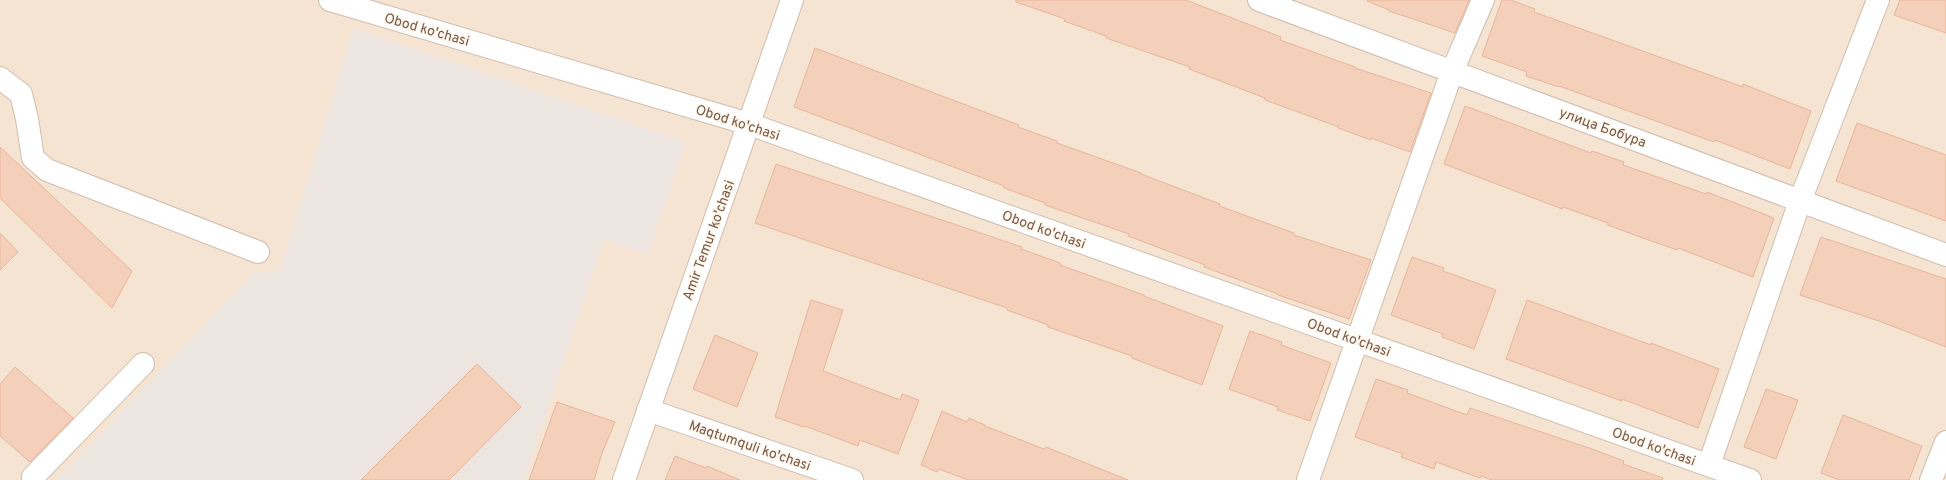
<svg xmlns="http://www.w3.org/2000/svg" width="1946" height="480" font-family="Overpass,sans-serif">
<style>
.residential{fill:#f6e4d3}
.industrial{fill:#ede5df}
.building{fill:#f4d0bb;stroke:#e8b59a}
.lines{fill:none;stroke-linecap:round;stroke-linejoin:round}
.minor-casing{stroke:#d2bcad;stroke-width:24}
.minor{stroke:#fff;stroke-width:22}
.labels{text-anchor:middle;stroke-width:3;stroke-linejoin:round;paint-order:stroke}
.street-label{font-size:14px;fill:#785848;stroke:#fff7ec}
</style>
<rect width="100%" height="100%" fill="#fdf3e5"/>
<path class="residential" d="M0,0H1946V480H0Z"/>
<path class="industrial" d="M353,28L686,142L648,254L604,240L524,480H56L253,273L280,270Z"/>
<path class="building" d="M1016,0H1186L1281,37L1280,40L1355,67V68L1431,93L1410,152L1371,138V140L1338,128L1339,127L1265,100V98L1189,69L1190,67L1106,38V36L1064,21L1065,19L1016,2Z
M1367,0H1469L1455,33L1389,11V10L1367,1Z
M1502,0H1511L1535,9L1534,12L1743,87V84L1811,111L1790,169L1715,140L1714,142L1559,86V87L1526,76L1527,72L1482,56Z
M1900,0H1946V33L1894,15Z
M815,48L1019,125L1018,127L1057,141V143L1141,173V174L1220,204L1219,206L1294,233V235L1371,260L1349,319L1278,295V294L1204,267L1205,265L1128,236L1129,234L1045,205V203L1004,188V186L794,107Z
M1465,106L1591,153L1592,151L1624,162L1623,165L1666,180L1706,194L1707,192L1774,218L1753,277L1678,248L1677,250L1640,237L1608,225V223L1563,207L1562,209L1444,164Z
M1857,123L1946,155V221L1836,181Z
M0,147L132,271L112,308L0,198Z
M776,164L1022,247L1021,249L1060,263V265L1144,295V296L1223,326L1202,385L1132,358V356L1048,327V325L1007,310V308L755,223Z
M0,233L18,252L0,270Z
M1821,237L1946,279V347L1879,321L1800,295Z
M1412,257L1444,268L1443,271L1496,290L1474,349L1442,337L1443,334L1391,315Z
M811,300L843,310L823,371L900,400L902,394L919,400L898,454L860,440L858,446L805,426L804,427L775,417Z
M1527,300L1651,345V343L1719,369L1698,428L1622,399V401L1506,359Z
M1250,331L1282,342L1281,345L1331,363L1310,421L1277,410L1278,407L1229,389Z
M715,335L758,353L737,407L693,389Z
M477,364L521,407L449,480H361Z
M15,367L73,418L30,462L0,436V384Z
M1376,379L1408,390L1407,393L1467,415L1470,408L1592,449L1624,461L1623,464L1663,478L1662,480H1492L1481,476L1480,478L1436,462L1434,469L1401,457L1403,454L1355,437Z
M1766,389L1798,400L1776,459L1744,447Z
M557,402L615,422L602,453L594,480H529Z
M942,411L967,422L969,418L985,425V426L1044,449L1046,447L1128,480H968L939,469L937,472L921,465Z
M1843,415L1922,446L1909,480H1839L1821,473Z
M675,456L706,468L707,466L740,480H665Z"/>
<g class="lines">
<defs>
<path id="minor" d="M330,0L749,124L1750,480
M1259,0L1946,255
M0,78L21,94L27,119L33,158L47,170L258,252
M648,410L852,480
M1709,465L1800,201L1878,0
M33,480V477L143,364
M624,480L792,0
M1308,480L1452,72L1483,0
M1931,480L1946,442"/>
</defs>
<use href="#minor" class="minor-casing"/>
<use href="#minor" class="minor"/>
</g>
<g class="labels">
<g class="street-label">
<text transform="translate(427 29) rotate(16)" y="5">Obod ko'chasi</text>
<text transform="translate(738 122) rotate(18)" y="5">Obod ko'chasi</text>
<text transform="translate(1603 127) rotate(20)" y="5">улица Бобура</text>
<text transform="translate(1044 229) rotate(20)" y="5">Obod ko'chasi</text>
<text transform="translate(708 240) rotate(-70)" y="5">Amir Temur ko'chasi</text>
<text transform="translate(1349 337) rotate(20)" y="5">Obod ko'chasi</text>
<text transform="translate(750 445) rotate(19)" y="5">Maqtumquli ko'chasi</text>
<text transform="translate(1654 446) rotate(20)" y="5">Obod ko'chasi</text>
</g>
</g>
</svg>
